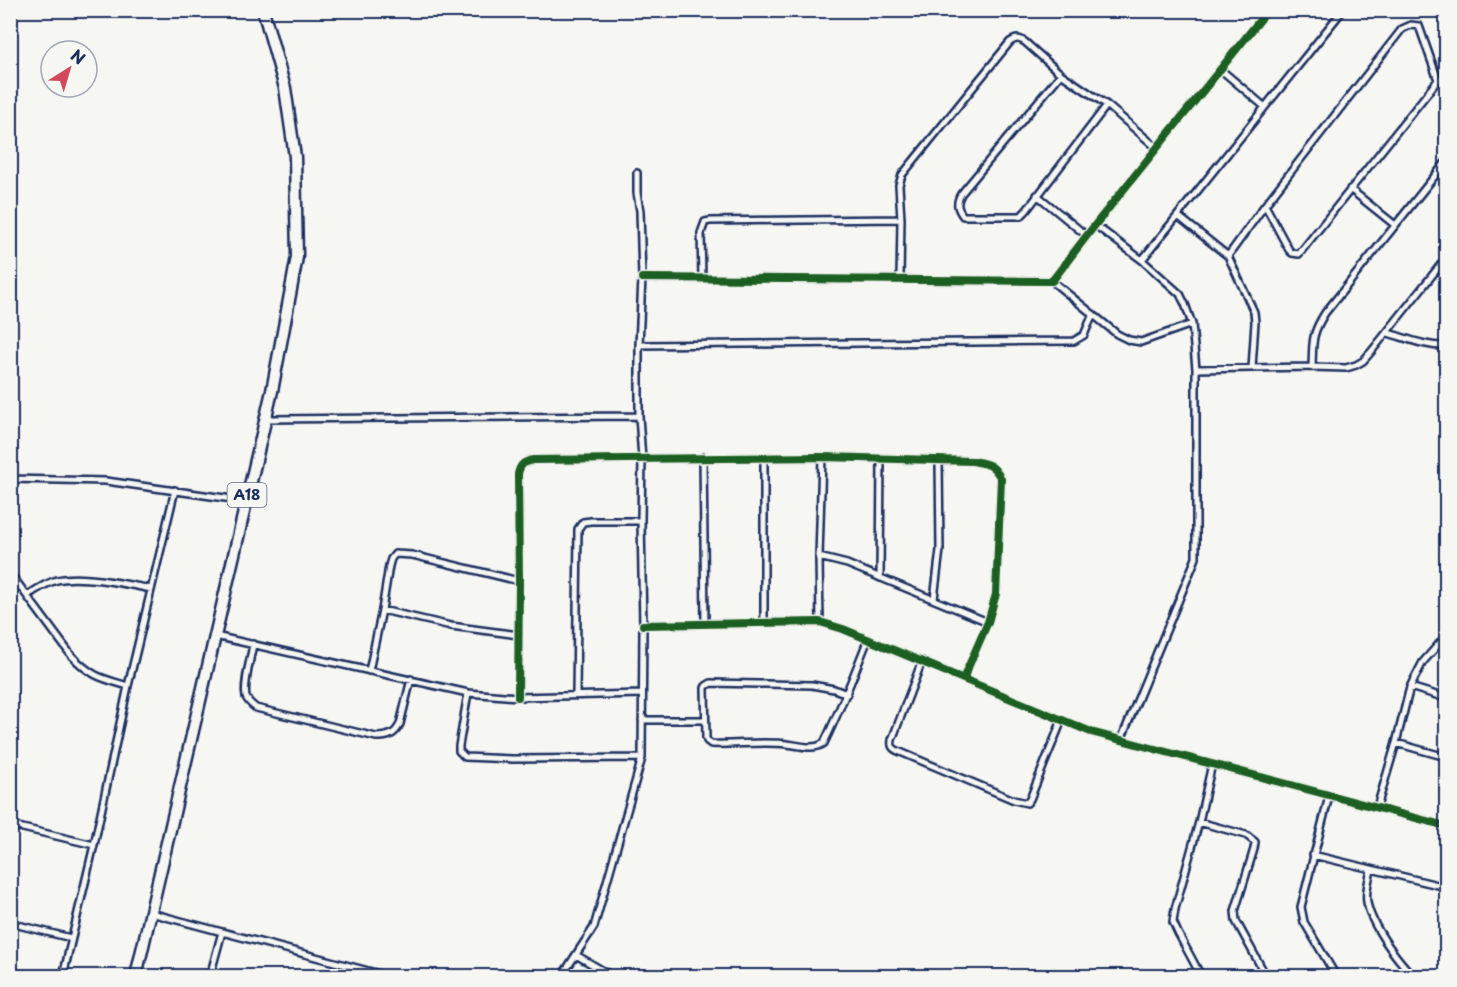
<svg xmlns="http://www.w3.org/2000/svg" width="1457" height="987" font-family="'Playpen Sans',sans-serif">
<style>
.lines{fill:none;stroke-linecap:round;stroke-linejoin:round}
.street-casing{stroke:#1b2f5e;stroke-width:10}
.highway-casing{stroke:#1b2f5e;stroke-width:15}
.street{stroke:#f6f6f2;stroke-width:5}
.highway{stroke:#f6f6f2;stroke-width:10}
.cycleway-casing{stroke:#f6f6f2;stroke-width:11}
.cycleway{stroke:#1b5e20;stroke-width:8}
.labels{text-anchor:middle;stroke-width:4.5;stroke-linejoin:round;paint-order:stroke}
.shield{fill:#f6f6f2;stroke:#5d6b8a;stroke-width:1.5}
.shield-label{font-size:15px;font-weight:bold;fill:#1b2f5e}
</style>
<rect width="100%" height="100%" fill="#f6f6f2"/>
<filter id="ink" filterUnits="userSpaceOnUse"><feTurbulence type="fractalNoise" baseFrequency=".0167" numOctaves="2"/><feDisplacementMap in="SourceGraphic" scale="12" xChannelSelector="R" yChannelSelector="G"/><feConvolveMatrix kernelMatrix="1 2 1 2 8 2 1 2 1" color-interpolation-filters="sRGB"/></filter>
<g filter="url(#ink)">
<g class="lines">
<defs>
<path id="street" d="M1220,69L1265,107
M1061,74L961,194C956,203 957,208 963,216H1021L1026,211L1107,105
M1350,189L1395,225
M1037,195L1087,236
M1265,205L1289,250L1292,253L1299,254L1438,80L1446,77
M1178,216L1228,256L1254,312L1255,322L1252,368
M1095,225L1142,260L1180,294L1185,304L1192,324L1196,369V558L1121,740
M1228,256L1265,205L1402,29L1411,25L1419,26L1438,80
M1142,260L1343,10
M642,278L1052,281L1095,225L1268,10
M702,278L701,233L705,222L710,221L901,219
M900,279L901,219L899,185L902,175L1010,42C1016,38 1019,38 1025,42L1061,74L1107,105L1157,148
M1052,281L1117,334L1129,340L1141,342L1192,324
M1388,333C1406,338 1427,347 1446,346
M639,345L1074,341L1084,335L1093,314
M1312,367C1313,342 1311,335 1325,313L1446,162
M1196,369L1312,367L1346,368L1356,365L1363,361L1371,352L1446,258
M266,419L639,416
M703,457L705,624
M764,458V623
M10,479L106,481L246,501
M819,557L847,564L988,622
M10,573L71,655C92,677 101,678 128,686
M880,578L881,458
M28,595C37,589 46,583 57,580C81,574 126,584 151,589
M934,599L940,550L939,461
M382,610L451,626L519,635
M820,622L819,557L822,457
M643,625L820,622L843,629L1091,732L1446,826
M215,636L468,693L518,697L642,694
M253,644C251,658 243,684 246,697C248,702 252,705 256,708L376,737C388,737 395,735 400,724L411,679
M922,661L892,740C891,746 892,748 898,751L1014,800L1027,803L1030,799L1062,720
M369,671L382,610L389,566L391,559L395,554L412,555L519,581
M1410,687L1446,698
M468,693L459,746V751L465,757L512,759L642,758
M847,694L834,689L812,685L711,683L706,686L705,688L706,738L707,741L711,744C736,745 762,741 787,744C798,745 814,751 824,743C840,710 854,675 868,639
M576,696L578,529L583,522L591,521H641
M518,697L519,581L518,474C520,464 524,462 533,460L822,457L973,461C989,464 994,465 1001,479L996,594L988,622L963,679
M642,720H705
M1396,743L1446,757
M1329,796L1301,907L1304,922L1336,976
M1377,807L1396,743L1410,687L1423,662L1446,636
M1199,822L1246,835L1255,842L1254,849L1235,911L1236,921L1266,976
M10,825L94,845
M1313,855L1446,887
M1371,870C1369,880 1365,891 1367,902C1371,926 1397,959 1413,976
M151,913L387,976
M10,923L71,938
M576,955L612,976
M63,976L94,845L128,686L175,490
M210,976L222,932
M562,976L594,927L642,758L643,625L641,521L642,459L639,416V345L642,278L640,211L637,193V173
M1201,976L1178,933L1173,922L1175,909L1199,822L1212,764"/>
<path id="highway" d="M136,976L272,391L297,257L295,157L285,88L263,10"/>
</defs>
<use href="#street" class="street-casing"/>
<use href="#highway" class="highway-casing"/>
<use href="#street" class="street"/>
<use href="#highway" class="highway"/>
<defs>
<path id="cycleway" d="M642,278L1052,281L1095,225L1268,10
M643,625L820,622L843,629L1091,732L1446,826
M518,697L519,581L518,474C520,464 524,462 533,460L822,457L973,461C989,464 994,465 1001,479L996,594L988,622L963,679"/>
</defs>
<use href="#cycleway" class="cycleway-casing"/>
<use href="#cycleway" class="cycleway"/>
</g>
</g>
<g class="labels">
<rect class="shield" x="227.5" y="483" width="39" height="24" rx="4.5"/>
<g class="shield-label">
<text x="247" y="500">A18</text>
</g>
</g>
<rect width="1457" height="987" fill="none" stroke="#f6f6f2" stroke-width="36"/>
<rect x="18" y="18" width="1421" height="951" fill="none" stroke="#1b2f5e" stroke-width="2" filter="url(#ink)"/>
<g transform="translate(69 69) rotate(37)"><circle r="28" fill="#f6f6f2" stroke="#9ea6b7" stroke-width="1.5"/>
<path d="M0-4.5L10 22L0 15L-10 22Z" fill="#d1495b"/>
<text y="-9" font-size="16" font-weight="bold" text-anchor="middle" fill="#1b2f5e">N</text>
</g>
</svg>
